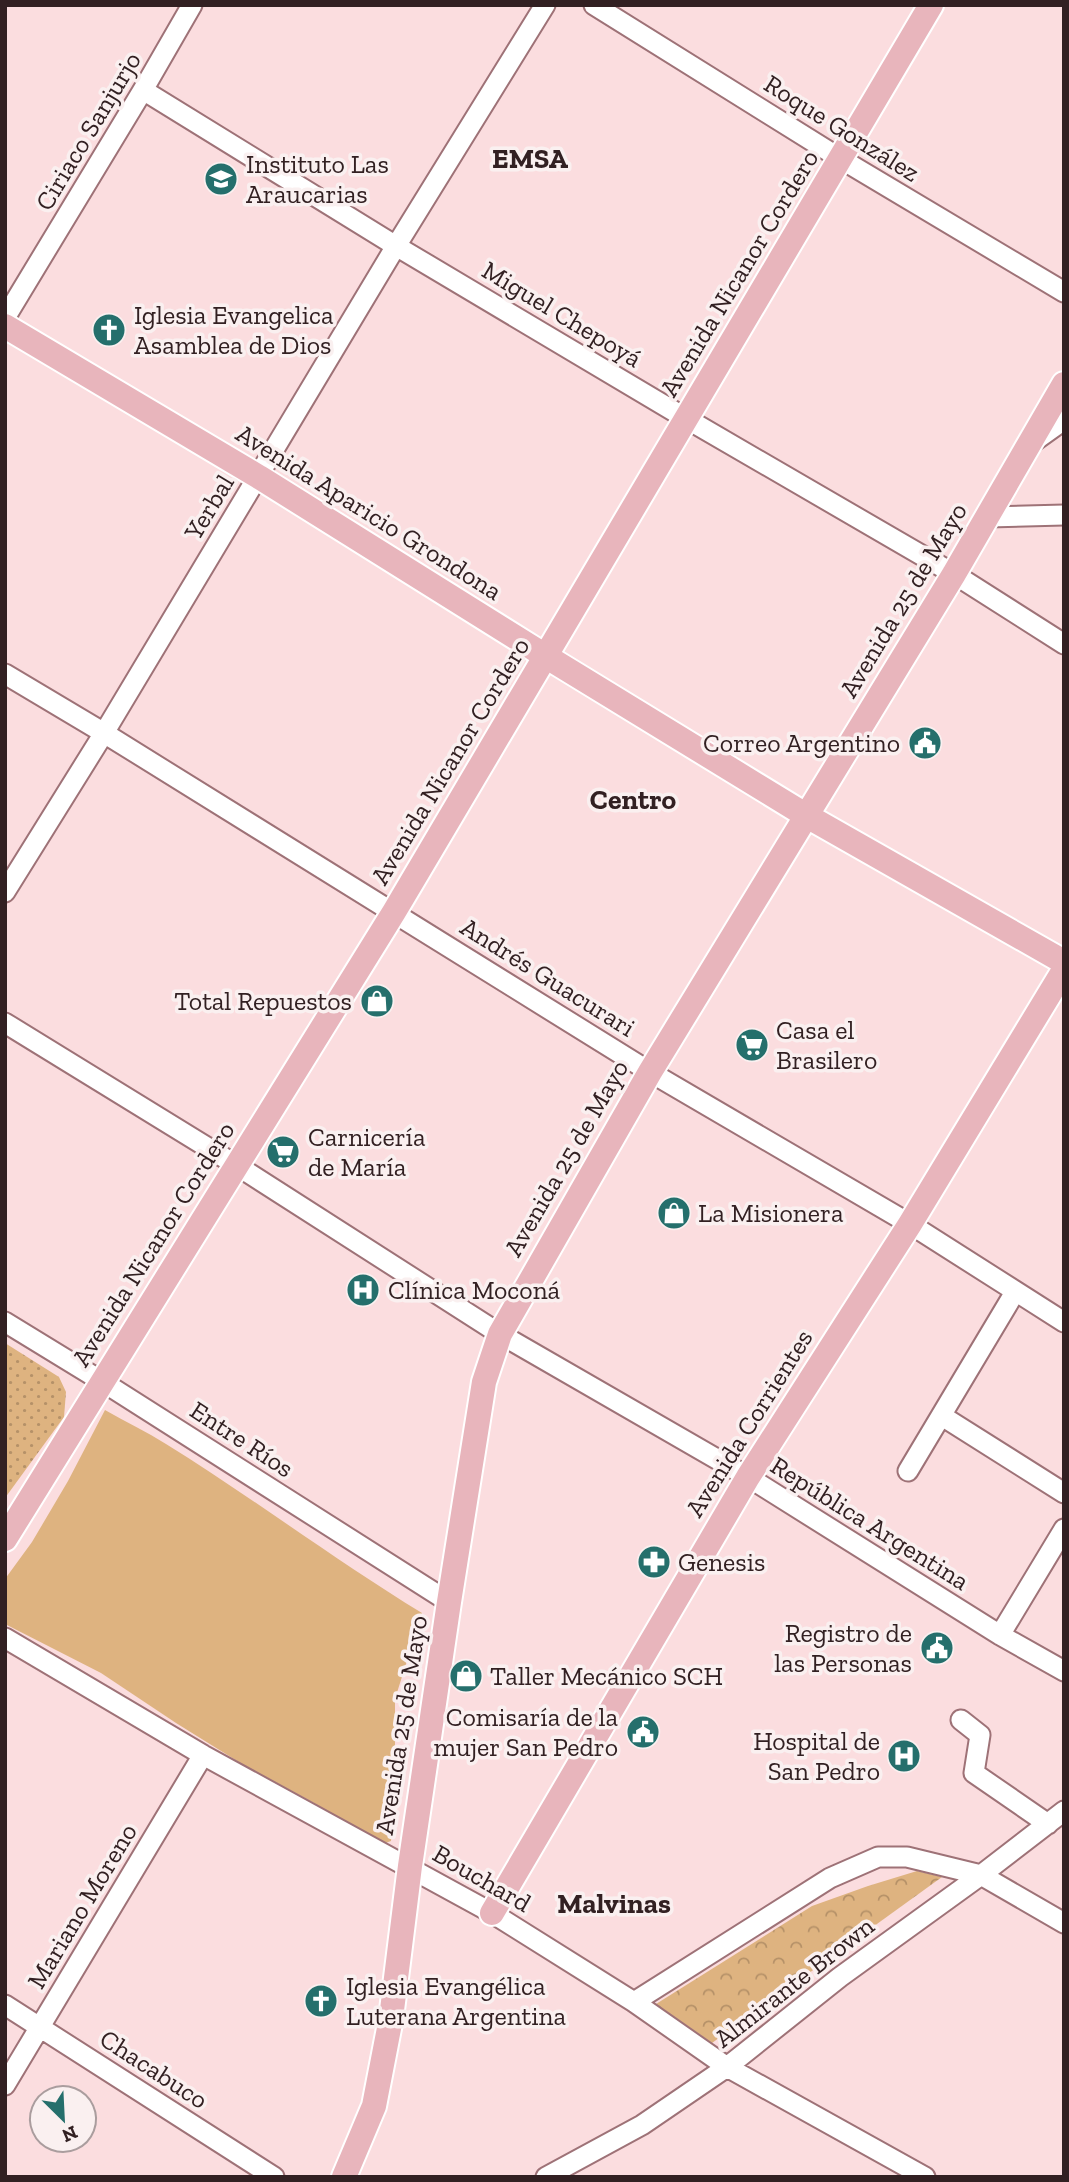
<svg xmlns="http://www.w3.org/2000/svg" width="1069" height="2182" font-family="'Zilla Slab',serif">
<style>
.grass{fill:#deb380}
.park{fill:url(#park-crowns)}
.garden{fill:url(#garden-dots)}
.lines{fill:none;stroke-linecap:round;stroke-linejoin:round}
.minor-casing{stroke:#9e7277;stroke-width:23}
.major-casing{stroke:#fff;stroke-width:28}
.minor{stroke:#fff;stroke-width:19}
.major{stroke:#e8b5bc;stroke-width:24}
.labels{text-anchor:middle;stroke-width:7;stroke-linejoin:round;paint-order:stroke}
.street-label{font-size:26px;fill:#322022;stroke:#faf0f0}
.poi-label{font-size:26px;fill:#322022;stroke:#faf0f0;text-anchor:start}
.neighbourhood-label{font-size:28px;font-weight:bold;fill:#322022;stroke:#faf0f0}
</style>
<defs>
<pattern id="park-crowns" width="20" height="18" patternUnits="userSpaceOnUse" patternTransform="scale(1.75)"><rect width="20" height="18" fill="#deb380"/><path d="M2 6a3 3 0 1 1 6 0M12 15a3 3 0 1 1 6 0" fill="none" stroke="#b59168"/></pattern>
<pattern id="garden-dots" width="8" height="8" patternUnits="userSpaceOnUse" patternTransform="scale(1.75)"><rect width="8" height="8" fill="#deb380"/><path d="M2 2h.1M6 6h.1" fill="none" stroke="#b59168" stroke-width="1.8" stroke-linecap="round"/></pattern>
</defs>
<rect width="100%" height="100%" fill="#fbdddf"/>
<path class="grass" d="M105,1410C126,1422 147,1432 166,1444C253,1498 335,1560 422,1613L395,1699V1789L391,1841L380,1845L314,1803L242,1764L176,1723L101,1673L5,1624V1579L32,1542L68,1481Z"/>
<path class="park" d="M917,1871L942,1877L712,2043L656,2004L812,1906L868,1886Z"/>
<path class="garden" d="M5,1343L59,1377L66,1392L64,1417L5,1498Z"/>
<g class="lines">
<defs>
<path id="minor" d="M594,5L841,159L1064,292
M143,90L396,246L687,419L954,574L1064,644
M5,318L143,90L192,5
M1033,442L1064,420
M988,517L1064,515
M5,674L104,733L650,1072L910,1224L1064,1322
M5,892L104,733L396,246L545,5
M5,1023L236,1165L500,1334L748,1477L1000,1635L1064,1671
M5,1322L103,1382L449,1602
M942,1416L1064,1493
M908,1471L1015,1292
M1000,1635L1064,1529
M5,1638L203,1755L492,1913L634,2002L727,2067L925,2177
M961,1720L980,1735L974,1773L1048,1824
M634,2002L830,1878L878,1857H907L981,1875L1064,1923
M5,2005L274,2177
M5,2085L203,1755
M546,2177L642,2125L727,2067L840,1977L981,1875L1064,1811"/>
<path id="major" d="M5,326L259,477L547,657L807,816L1064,962
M5,1539L394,912L931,5
M492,1913L748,1477L910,1224L1064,970
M344,2177L374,2106L391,2018L410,1866L449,1602L484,1382L500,1334L650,1072L954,574L1064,384"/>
</defs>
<use href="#minor" class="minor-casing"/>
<use href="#major" class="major-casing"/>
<use href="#minor" class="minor"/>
<use href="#major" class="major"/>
</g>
<defs>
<symbol id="university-disc" viewBox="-11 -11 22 22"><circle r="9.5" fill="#256f6c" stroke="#faf0f0"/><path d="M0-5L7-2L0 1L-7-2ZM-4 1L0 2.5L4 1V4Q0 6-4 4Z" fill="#fff"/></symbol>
<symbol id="church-disc" viewBox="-11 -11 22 22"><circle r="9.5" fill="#256f6c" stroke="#faf0f0"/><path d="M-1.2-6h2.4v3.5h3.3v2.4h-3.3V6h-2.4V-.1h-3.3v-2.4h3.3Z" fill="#fff"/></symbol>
<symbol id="civic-disc" viewBox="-11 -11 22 22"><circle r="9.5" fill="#256f6c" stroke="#faf0f0"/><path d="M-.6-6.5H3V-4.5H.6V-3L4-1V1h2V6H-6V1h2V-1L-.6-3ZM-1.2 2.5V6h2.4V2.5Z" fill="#fff"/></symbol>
<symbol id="shop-disc" viewBox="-11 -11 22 22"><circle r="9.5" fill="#256f6c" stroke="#faf0f0"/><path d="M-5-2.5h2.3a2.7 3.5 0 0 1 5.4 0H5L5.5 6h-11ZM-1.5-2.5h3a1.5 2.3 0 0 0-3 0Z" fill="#fff"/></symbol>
<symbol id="supermarket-disc" viewBox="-11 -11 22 22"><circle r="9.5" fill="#256f6c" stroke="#faf0f0"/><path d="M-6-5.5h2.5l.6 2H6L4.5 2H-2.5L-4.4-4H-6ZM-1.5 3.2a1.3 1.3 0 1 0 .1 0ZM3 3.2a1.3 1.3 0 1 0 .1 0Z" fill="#fff"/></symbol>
<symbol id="hospital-disc" viewBox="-11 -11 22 22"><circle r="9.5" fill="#256f6c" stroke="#faf0f0"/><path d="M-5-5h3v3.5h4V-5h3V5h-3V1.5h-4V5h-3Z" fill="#fff"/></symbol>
<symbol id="pharmacy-disc" viewBox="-11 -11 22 22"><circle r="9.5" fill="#256f6c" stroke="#faf0f0"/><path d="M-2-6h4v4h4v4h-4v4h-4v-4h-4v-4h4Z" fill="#fff"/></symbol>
</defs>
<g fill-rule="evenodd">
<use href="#university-disc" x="202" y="160" width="38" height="38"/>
<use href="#church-disc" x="90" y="311" width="38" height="38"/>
<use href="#civic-disc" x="906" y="724" width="38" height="38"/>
<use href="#shop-disc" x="358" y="982" width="38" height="38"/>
<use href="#supermarket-disc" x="733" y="1026" width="38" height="38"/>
<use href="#supermarket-disc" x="264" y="1133" width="38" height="38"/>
<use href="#shop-disc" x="655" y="1194" width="38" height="38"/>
<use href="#hospital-disc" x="344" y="1271" width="38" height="38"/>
<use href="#pharmacy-disc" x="635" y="1543" width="38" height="38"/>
<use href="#civic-disc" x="918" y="1629" width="38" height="38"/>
<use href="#shop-disc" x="447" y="1657" width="38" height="38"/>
<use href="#civic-disc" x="624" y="1713" width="38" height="38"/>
<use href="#hospital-disc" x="885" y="1737" width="38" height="38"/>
<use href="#church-disc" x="302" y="1982" width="38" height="38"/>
</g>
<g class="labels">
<g class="street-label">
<text transform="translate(842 128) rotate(32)" y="9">Roque González</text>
<text transform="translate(88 131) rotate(-59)" y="9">Ciriaco Sanjurjo</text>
<text transform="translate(739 273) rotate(-59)" y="9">Avenida Nicanor Cordero</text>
<text transform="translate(562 314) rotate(31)" y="9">Miguel Chepoyá</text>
<text transform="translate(209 507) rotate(-59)" y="9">Yerbal</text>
<text transform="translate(369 512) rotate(32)" y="9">Avenida Aparicio Grondona</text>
<text transform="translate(903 600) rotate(-59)" y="9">Avenida 25 de Mayo</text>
<text transform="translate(450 761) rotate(-59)" y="9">Avenida Nicanor Cordero</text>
<text transform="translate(548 977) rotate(32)" y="9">Andrés Guacurari</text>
<text transform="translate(566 1158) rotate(-60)" y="9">Avenida 25 de Mayo</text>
<text transform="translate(153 1244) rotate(-58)" y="9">Avenida Nicanor Cordero</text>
<text transform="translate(749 1423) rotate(-58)" y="9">Avenida Corrientes</text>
<text transform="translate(242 1439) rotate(33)" y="9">Entre Ríos</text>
<text transform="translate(870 1523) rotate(32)" y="9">República Argentina</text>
<text transform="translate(401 1725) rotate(-81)" y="9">Avenida 25 de Mayo</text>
<text transform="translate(482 1878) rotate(30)" y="9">Bouchard</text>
<text transform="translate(82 1906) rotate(-59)" y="9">Mariano Moreno</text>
<text transform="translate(794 1982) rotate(-38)" y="9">Almirante Brown</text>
<text transform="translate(154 2069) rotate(33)" y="9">Chacabuco</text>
</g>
<g class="poi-label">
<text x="246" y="173">Instituto Las<tspan x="246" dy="30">Araucarias</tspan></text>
<text x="134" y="324">Iglesia Evangelica<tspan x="134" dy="30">Asamblea de Dios</tspan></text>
<text x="900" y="752" text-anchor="end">Correo Argentino</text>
<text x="352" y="1010" text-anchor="end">Total Repuestos</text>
<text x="776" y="1039">Casa el<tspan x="776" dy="30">Brasilero</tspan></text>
<text x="308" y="1146">Carnicería<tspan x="308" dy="30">de María</tspan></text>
<text x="698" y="1222">La Misionera</text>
<text x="388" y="1299">Clínica Moconá</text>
<text x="678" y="1571">Genesis</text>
<text x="912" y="1642" text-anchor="end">Registro de<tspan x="912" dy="30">las Personas</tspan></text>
<text x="490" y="1685">Taller Mecánico SCH</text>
<text x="618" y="1726" text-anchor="end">Comisaría de la<tspan x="618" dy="30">mujer San Pedro</tspan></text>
<text x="880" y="1750" text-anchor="end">Hospital de<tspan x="880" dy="30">San Pedro</tspan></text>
<text x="346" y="1995">Iglesia Evangélica<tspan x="346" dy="30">Luterana Argentina</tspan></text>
</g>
<g class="neighbourhood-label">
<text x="530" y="168">EMSA</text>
<text x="633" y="809">Centro</text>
<text x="614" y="1913">Malvinas</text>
</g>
</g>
<rect width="1069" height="2182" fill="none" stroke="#322022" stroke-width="14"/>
<g transform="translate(63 2119) rotate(156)"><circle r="33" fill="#faf0f0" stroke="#aa9d9e" stroke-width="2"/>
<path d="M0-5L12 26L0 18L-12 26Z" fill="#256f6c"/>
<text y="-10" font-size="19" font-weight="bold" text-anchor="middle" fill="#322022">N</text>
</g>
</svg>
